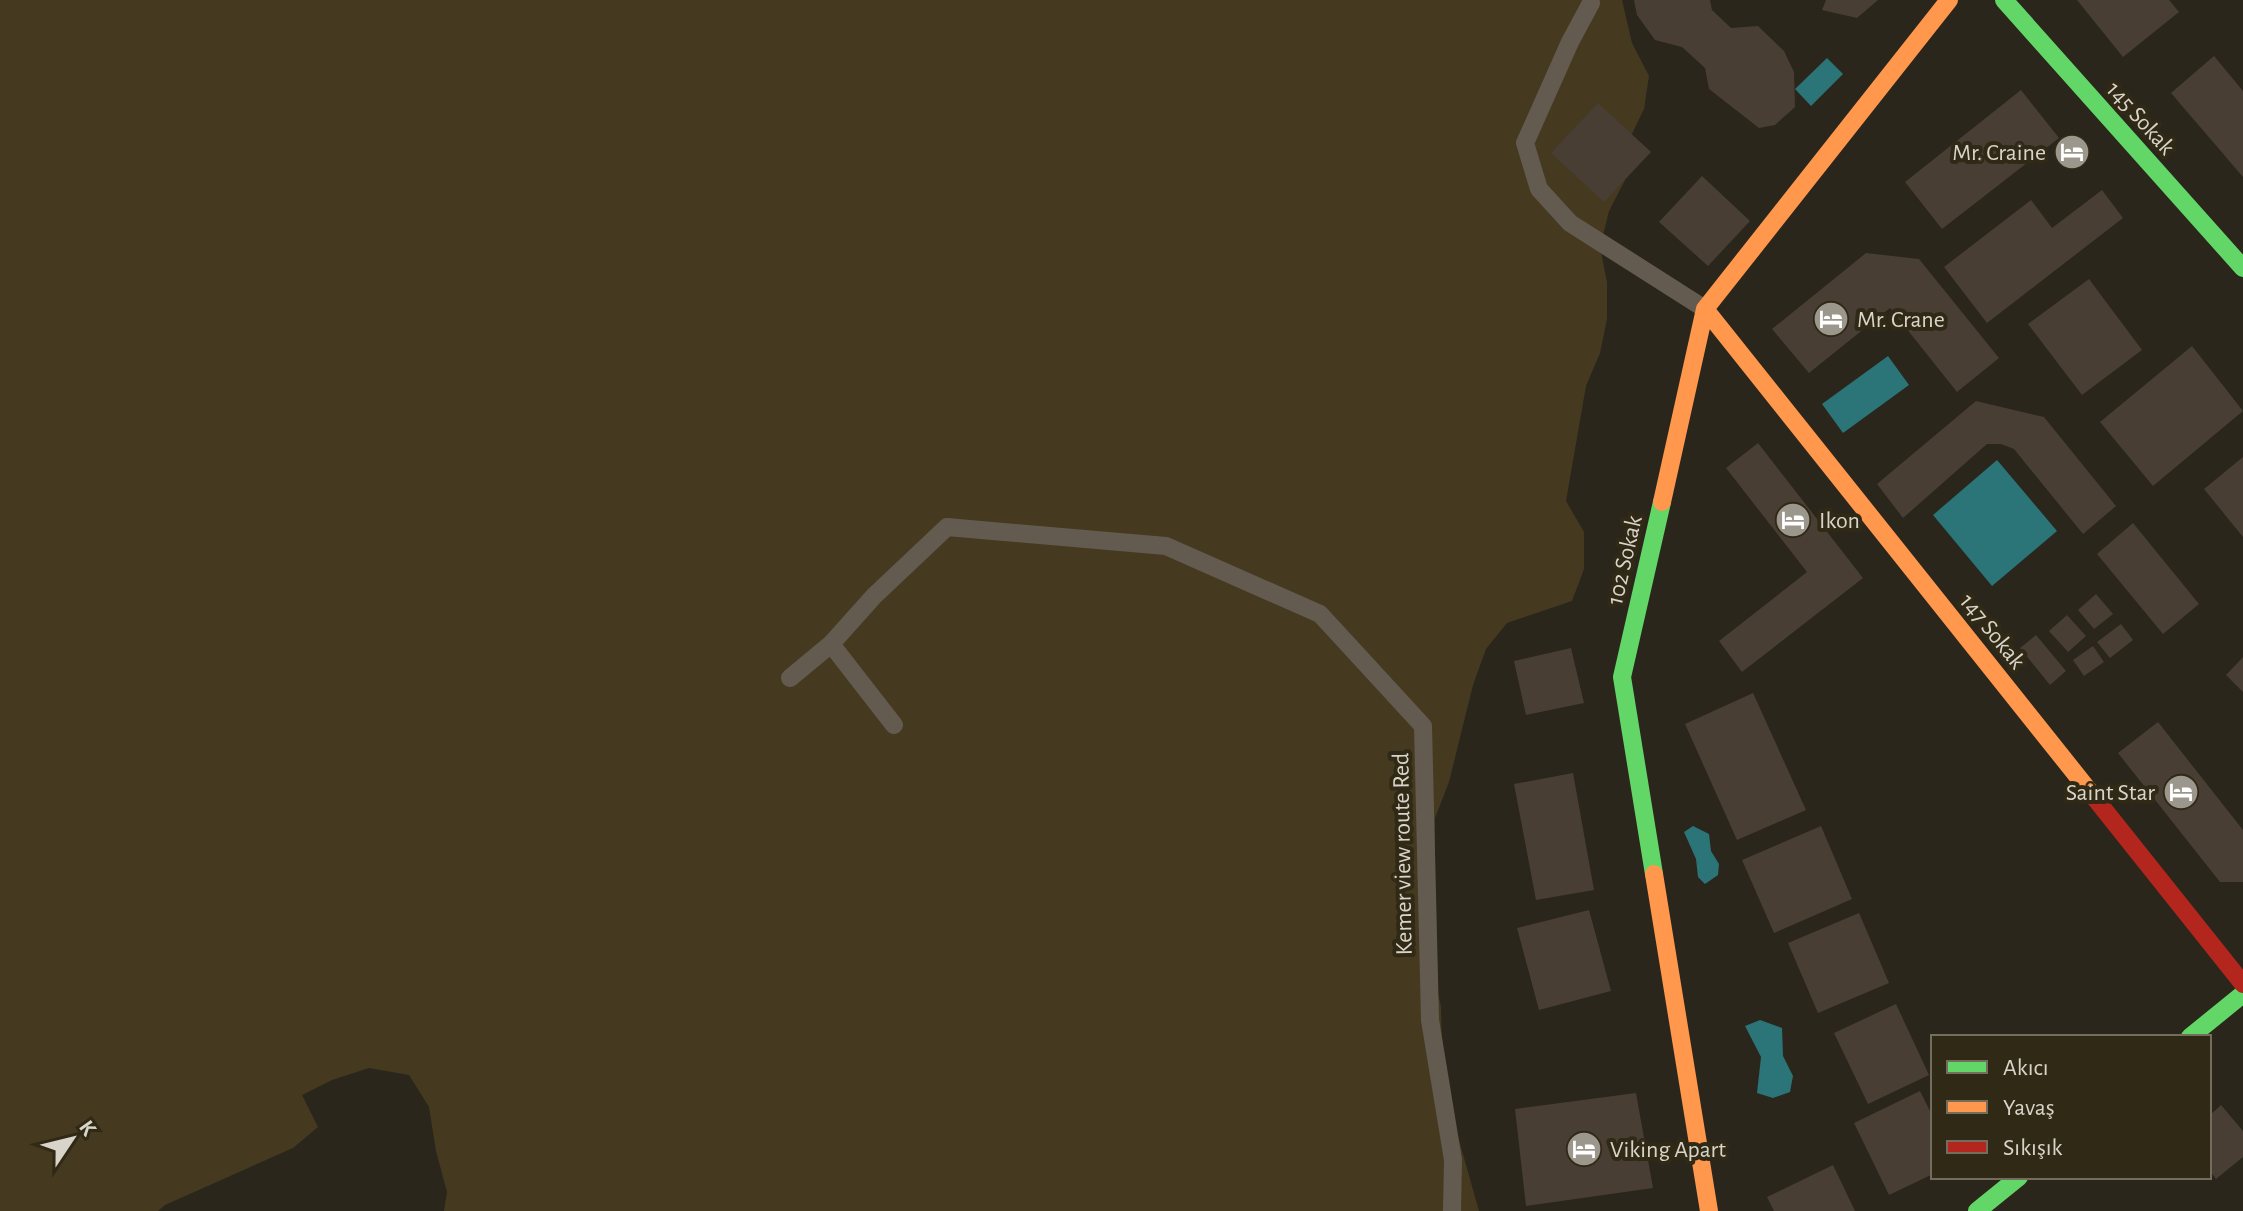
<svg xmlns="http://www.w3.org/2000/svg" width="2243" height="1211" font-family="'Alegreya Sans',sans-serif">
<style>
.green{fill:#453a1f}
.water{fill:#2b7477}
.building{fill:#483e34}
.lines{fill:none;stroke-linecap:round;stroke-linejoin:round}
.lane{stroke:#645b50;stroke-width:18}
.fast{stroke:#63d668;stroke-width:18}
.slow{stroke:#ff974d;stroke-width:18}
.jam{stroke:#b3261e;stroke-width:18}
.labels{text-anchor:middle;stroke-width:8;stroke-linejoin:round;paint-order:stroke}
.street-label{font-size:24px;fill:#d9d4c9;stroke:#302916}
.poi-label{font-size:24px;fill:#d9d4c9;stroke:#302916;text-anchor:start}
</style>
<rect width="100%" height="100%" fill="#2a261c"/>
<path class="green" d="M0,0H1622L1632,43L1649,76L1644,109L1629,140L1625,180L1609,211L1600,247L1607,282V319L1600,353L1586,386L1566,501L1584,532V569L1572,601L1507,623L1486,649L1473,685L1449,782L1435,818L1434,974L1441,1007L1442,1046L1457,1133L1479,1211H444L447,1192L436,1151L429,1107L409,1075L369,1068L332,1080L302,1095L318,1127L293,1148L165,1205L158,1211H0Z"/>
<path class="water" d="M1827,58L1843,74L1811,106L1795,89Z
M1888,356L1909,385L1843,433L1822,404Z
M1997,460L2057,531L1992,586L1933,515Z
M1693,826L1709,834L1711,851L1719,864L1718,875L1705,884L1698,877L1696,859L1684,832Z
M1760,1020L1782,1028L1783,1056L1793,1076L1790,1092L1773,1098L1757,1093L1761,1057L1745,1026Z"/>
<path class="building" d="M1634,0H1710L1712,10L1731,28L1758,26L1784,51L1794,72L1795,107L1775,125L1759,128L1709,89L1705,68L1682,47L1655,40L1637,15Z
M1826,0H1878L1857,18L1822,10Z
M2077,0H2169L2179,12L2123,57Z
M2214,56L2243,91V177L2171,93Z
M2021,90L2059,138L1942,229L1905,182Z
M1598,103L1651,152L1604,202L1551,153Z
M1702,176L1750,221L1708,266L1659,222Z
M2102,190L2123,218L1987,323L1944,267L2031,200L2052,228Z
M1866,253L1919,259L1999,358L1957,392L1890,308L1809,373L1772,329Z
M2089,279L2142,350L2082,395L2028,324Z
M2192,346L2243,411L2153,486L2100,422Z
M1976,401L2044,417L2116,506L2083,534L2014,449L2001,444H1987L1903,518L1877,484Z
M1758,443L1863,578L1742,672L1719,641L1807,572L1726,468Z
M2243,457V537L2204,489Z
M2133,523L2199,604L2163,634L2097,554Z
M2096,594L2113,614L2094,629L2078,610Z
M2067,615L2086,636L2068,652L2049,631Z
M2121,624L2133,640L2110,658L2097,642Z
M2036,635L2066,671L2050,685L2020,648Z
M2093,646L2104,662L2084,676L2073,660Z
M1571,648L1584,703L1526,715L1514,661Z
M2243,657V692L2226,675Z
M1753,693L1806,810L1737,840L1685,724Z
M2158,722L2243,830V882H2220L2118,753Z
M1573,773L1594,890L1536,900L1514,784Z
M1821,826L1852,899L1774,933L1742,860Z
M1589,910L1611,991L1539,1010L1517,928Z
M1859,913L1889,983L1818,1013L1788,943Z
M1896,1004L1929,1075L1868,1104L1834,1033Z
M1920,1091L1933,1117V1174L1889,1195L1854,1123Z
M1636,1093L1653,1188L1526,1206L1515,1109Z
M2221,1105L2243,1131V1157L2216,1179L2209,1170V1116Z
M1833,1165L1855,1211H1774L1767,1197Z"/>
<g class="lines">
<path class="lane" d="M1591,3L1570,42L1525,143L1539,189L1570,223L1705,309
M831,644L894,725
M790,678L831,644L874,596L947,527L1166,546L1320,614L1423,726L1430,1020L1453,1160L1452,1211"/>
<path class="fast" d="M2004,0L2243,268
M1654,874L1622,677L1662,502
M2190,1037L2243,994
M1977,1211L2019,1177"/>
<path class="slow" d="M1705,309L2094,797
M1662,502L1705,309L1949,0
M1654,874L1709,1211"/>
<path class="jam" d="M2094,797L2243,984"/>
</g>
<defs>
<symbol id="hotel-disc" viewBox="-11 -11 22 22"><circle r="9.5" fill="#9c978c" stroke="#302916"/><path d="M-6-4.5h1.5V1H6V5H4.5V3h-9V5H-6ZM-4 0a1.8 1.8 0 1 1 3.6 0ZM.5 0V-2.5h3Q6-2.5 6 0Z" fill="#fff"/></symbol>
</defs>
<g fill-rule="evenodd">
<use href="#hotel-disc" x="2052" y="132" width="40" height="40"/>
<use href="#hotel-disc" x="1811" y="299" width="40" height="40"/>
<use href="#hotel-disc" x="1773" y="500" width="40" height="40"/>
<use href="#hotel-disc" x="2161" y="772" width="40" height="40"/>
<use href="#hotel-disc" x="1564" y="1129" width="40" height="40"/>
</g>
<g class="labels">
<g class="street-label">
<text transform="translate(2141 118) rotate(48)" y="8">145 Sokak</text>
<text transform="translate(1624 560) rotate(-77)" y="8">102 Sokak</text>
<text transform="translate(1993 631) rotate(51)" y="8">147 Sokak</text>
<text transform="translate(1402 854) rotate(-91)" y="8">Kemer view route Red</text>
</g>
<g class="poi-label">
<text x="2046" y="160" text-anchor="end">Mr. Craine</text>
<text x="1857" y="327">Mr. Crane</text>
<text x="1819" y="528">Ikon</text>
<text x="2155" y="800" text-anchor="end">Saint Star</text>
<text x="1610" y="1157">Viking Apart</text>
</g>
</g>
<rect x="1931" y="1035" width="280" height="144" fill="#302916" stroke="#746d5e" stroke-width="2"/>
<rect x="1947" y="1061" width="40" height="12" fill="#63d668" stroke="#746d5e" stroke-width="2"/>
<text x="2003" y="1075" font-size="24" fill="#d9d4c9">Akıcı</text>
<rect x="1947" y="1101" width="40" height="12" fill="#ff974d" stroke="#746d5e" stroke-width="2"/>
<text x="2003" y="1115" font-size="24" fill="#d9d4c9">Yavaş</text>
<rect x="1947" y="1141" width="40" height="12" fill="#b3261e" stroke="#746d5e" stroke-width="2"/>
<text x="2003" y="1155" font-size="24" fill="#d9d4c9">Sıkışık</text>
<g transform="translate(72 1139) rotate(55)" stroke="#302916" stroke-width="6" paint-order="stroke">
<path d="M0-6L14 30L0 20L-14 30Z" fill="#d9d4c9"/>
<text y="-12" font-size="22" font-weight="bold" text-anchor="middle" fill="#d9d4c9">K</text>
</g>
</svg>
